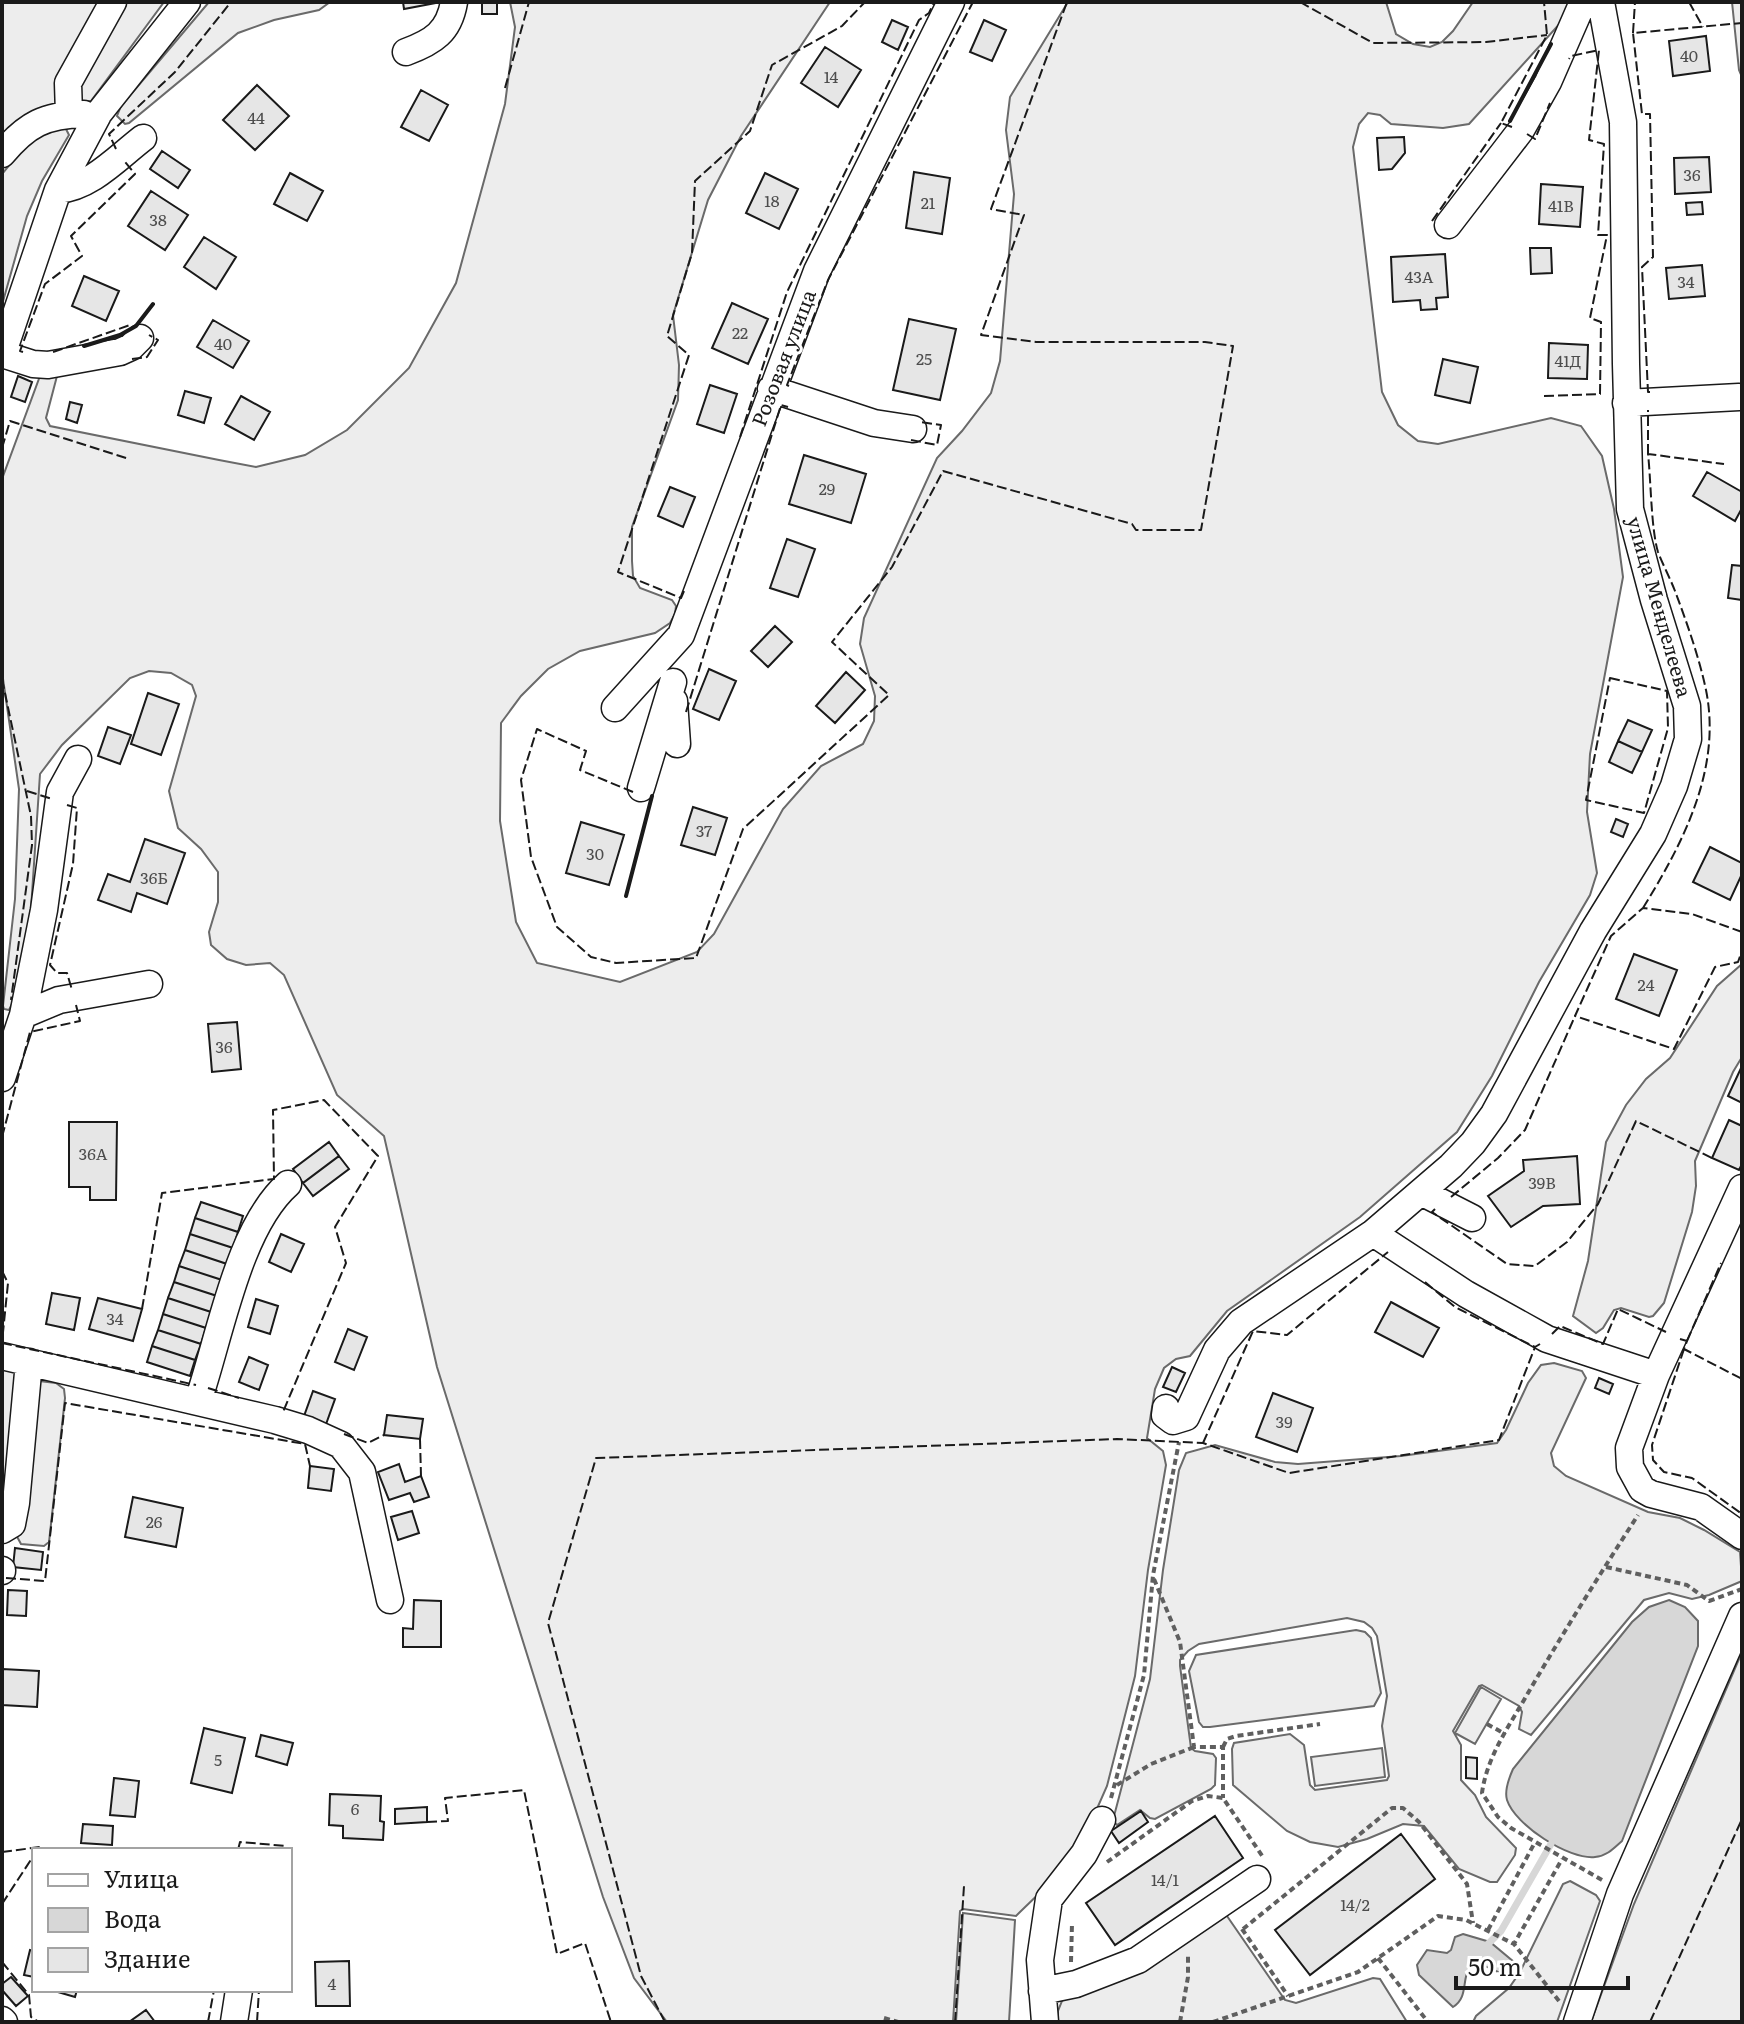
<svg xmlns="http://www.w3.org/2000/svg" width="1744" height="2024" font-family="Literata,serif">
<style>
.built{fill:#ededed;stroke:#6a6a6a;stroke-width:2}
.water{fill:#d7d7d7;stroke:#6a6a6a;stroke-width:2}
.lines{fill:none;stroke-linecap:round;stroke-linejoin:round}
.stream{stroke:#d7d7d7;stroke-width:7}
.building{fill:#e6e6e6;stroke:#1a1a1a;stroke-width:2}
.minor-casing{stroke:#1a1a1a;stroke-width:29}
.path{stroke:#5f5f5f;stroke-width:4;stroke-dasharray:6 4;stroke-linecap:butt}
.minor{stroke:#fff;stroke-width:26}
.fence{stroke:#1a1a1a;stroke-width:2;stroke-dasharray:10 4;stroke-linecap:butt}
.wall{stroke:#1a1a1a;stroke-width:4}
.labels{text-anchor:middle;stroke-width:6;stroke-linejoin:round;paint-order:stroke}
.number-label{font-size:16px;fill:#4d4d4d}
.street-label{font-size:20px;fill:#1a1a1a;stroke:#fff}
</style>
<rect width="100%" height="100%" fill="#fff"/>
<path class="built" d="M2,2H164L91,101L79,102L2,139Z
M209,2H330L319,10L274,20L238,33L129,123L125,124L117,116L121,106Z
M510,2H830L741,136L708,200L673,315L679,365L678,400L632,527V561L633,576L640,588L672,600L676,606L675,614L670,623L655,633L580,651L548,669L521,696L501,723L500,821L516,922L537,963L620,982L697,952L714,934L783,809L821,766L863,744L874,721L875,696L860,644L864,618L937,458L962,431L991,393L1000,361L1014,194L1006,130L1010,97L1068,2H1386L1396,34L1413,44L1430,47L1442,42L1453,31L1473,2H1574L1573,9L1469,124L1443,128L1391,124L1380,115L1368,113L1359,124L1353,147L1382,392L1398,425L1418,441L1438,444L1551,418L1581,426L1602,456L1614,509L1623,577L1590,754L1587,812L1597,873L1590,895L1539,982L1492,1076L1457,1132L1360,1217L1227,1311L1190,1356L1176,1359L1164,1368L1155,1389L1147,1438L1163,1451L1166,1465L1148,1570L1135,1676L1107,1786L1092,1820L1050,1883L1021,1911L1016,1916L963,1909L960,1911L953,2022H667L634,1978L603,1897L437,1367L384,1136L337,1095L284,975L270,963L246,965L227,959L211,945L209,932L218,902V872L201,849L178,828L169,791L196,696L192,685L171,673L149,671L130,678L62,745L40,774L31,909L17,994L9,1010L4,1009L3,1006L15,899L19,789L2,672V479L40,376H57L46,418L50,426L219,460L256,467L305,455L347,430L409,368L456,283L505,104L515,27Z
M1732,2H1742V77L1739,70Z
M65,127L69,135L42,181L27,216L2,305V174L28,142L50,128Z
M1742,964V1057L1733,1072L1695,1161L1696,1186L1692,1212L1664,1303L1653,1316L1649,1317L1621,1308L1614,1310L1603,1328L1596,1333L1573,1316L1588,1261L1606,1142L1626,1105L1646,1079L1670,1058L1717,986Z
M1554,1363L1582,1371L1586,1378L1551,1453L1554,1466L1566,1476L1648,1512L1680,1518L1704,1530L1740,1552L1742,1581L1709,1595L1692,1599L1669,1593L1644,1600L1531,1735L1519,1729L1522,1712L1519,1706L1482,1685L1479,1686L1453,1731L1461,1745V1780L1475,1795L1486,1817L1516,1848L1515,1855L1497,1882H1490L1459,1869L1424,1826L1403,1824L1367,1839L1338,1847L1310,1842L1287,1831L1233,1785L1232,1749L1234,1743L1290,1734L1304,1745L1310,1785L1315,1790L1387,1780L1389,1776L1382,1726L1387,1696L1377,1636L1372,1628L1364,1622L1347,1618L1199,1644L1188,1651L1180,1660V1666L1191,1748L1195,1751L1213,1754L1216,1758L1215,1785L1211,1789L1155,1819L1150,1818L1140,1810L1117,1825L1115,1823L1113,1820L1150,1679L1163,1570L1179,1470L1186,1453L1215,1445L1275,1462L1298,1464L1401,1456L1497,1443L1506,1430L1528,1383L1541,1365Z
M2,1367L19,1371L2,1520Z
M39,1381L56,1383L64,1389L65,1398L49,1542L44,1546L21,1544L14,1531Z
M1356,1630L1365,1632L1371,1638L1381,1693L1374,1706L1210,1727H1203L1199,1722L1189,1671L1196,1655Z
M1742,1652V2022H1591L1634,1904Z
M1481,1687L1501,1699L1475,1744L1455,1733Z
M1382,1748L1385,1777L1315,1786L1311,1757Z
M1570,1881L1596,1895L1600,1901L1557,2022H1473L1476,2016L1509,1988L1520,1972L1563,1884Z
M963,1913L1015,1920L1009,2022H956Z
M1221,1914L1227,1916L1285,2000L1296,2003L1373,1978L1380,1979L1407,2022H1058V2011L1062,2001L1078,1990Z"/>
<path class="water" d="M1669,1600L1685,1607L1698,1621V1646L1622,1841C1614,1848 1607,1856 1595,1857C1569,1860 1515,1825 1507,1800C1504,1790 1509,1778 1513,1769L1632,1622L1649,1607Z
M1463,1934L1490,1942L1514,1962V1968L1509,1976C1499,1975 1483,1960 1472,1967C1460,1975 1470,1997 1453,2007L1419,1975L1417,1965L1427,1950L1447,1953L1451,1950L1455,1937Z"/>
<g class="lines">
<path class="stream" d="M1483,1949L1501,1931L1551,1844"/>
</g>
<path class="building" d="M403,2H441L404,9Z
M482,2H497V14H482Z
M892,20L908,27L898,50L882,42Z
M984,20L1006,30L992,61L970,52Z
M1706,36L1710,71L1673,76L1669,41Z
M825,47L861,70L838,107L801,83Z
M257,85L289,116L255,150L223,120Z
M421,90L448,105L429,141L401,127Z
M1404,137L1405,153L1392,169L1379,170L1377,138Z
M162,151L190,170L178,188L150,169Z
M1709,157L1711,192L1675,194L1674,158Z
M914,172L950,178L942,234L906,228Z
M290,173L323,191L307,221L274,204Z
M765,173L798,189L779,229L746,213Z
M1541,184L1583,187L1580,227L1539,224Z
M151,191L188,215L165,250L128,226Z
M1702,202L1703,214L1687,215L1686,203Z
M204,237L236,257L216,289L184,267Z
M1530,248H1551L1552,273L1531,274Z
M1445,254L1448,297L1436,298L1437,309L1421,310L1420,300L1393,302L1391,257Z
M1702,265L1705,296L1669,299L1666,268Z
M84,276L119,291L106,321L72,306Z
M732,303L768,319L748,364L712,348Z
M909,319L956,329L940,400L893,390Z
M213,320L249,341L233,368L197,347Z
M1549,343L1588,345L1587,379L1548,378Z
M1443,359L1478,367L1470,403L1435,395Z
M18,376L32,382L25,402L11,397Z
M710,385L737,394L724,433L697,424Z
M185,391L211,398L204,423L178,415Z
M241,396L270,412L254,440L225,424Z
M70,402L82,405L77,423L66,419Z
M804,455L866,474L851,523L789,504Z
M1707,472L1742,492V508L1735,521L1693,496Z
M670,487L695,497L683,527L658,516Z
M787,539L815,549L798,597L770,588Z
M1732,565L1742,566V600L1728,598Z
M775,626L792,642L768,667L751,651Z
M709,669L736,681L719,720L693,709Z
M846,672L865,690L835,723L816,706Z
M148,693L179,704L161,755L131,744Z
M1628,720L1652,730L1642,752L1618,741Z
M108,727L131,735L120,764L98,756Z
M1618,741L1642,752L1632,773L1609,762Z
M693,807L727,818L715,855L681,845Z
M1616,819L1628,824L1623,837L1611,832Z
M581,822L624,835L609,885L566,873Z
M145,839L185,853L167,904L137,893L131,912L98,900L108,874L130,882Z
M1710,847L1742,863V874L1730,900L1693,882Z
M1634,954L1677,970L1659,1016L1616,999Z
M237,1022L241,1069L212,1072L208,1024Z
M1742,1066V1103L1728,1096Z
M1729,1120L1742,1126V1164L1739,1170L1712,1158Z
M69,1122H117L116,1200H90V1187H69Z
M329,1142L339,1156L303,1183L293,1169Z
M339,1156L349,1169L313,1196L303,1183Z
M1577,1156L1580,1204L1543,1206L1511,1227L1488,1196L1524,1171L1523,1160Z
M201,1202L243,1216L238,1232L195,1218Z
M195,1218L238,1232L233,1248L190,1234Z
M190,1234L233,1248L227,1264L185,1250Z
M281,1234L304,1244L291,1272L269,1262Z
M185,1250L227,1264L222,1280L179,1266Z
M179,1266L222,1280L217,1296L174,1282Z
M174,1282L217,1296L211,1312L168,1298Z
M52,1293L80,1298L74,1330L46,1324Z
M98,1298L142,1309L133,1341L89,1329Z
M168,1298L211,1312L206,1328L163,1314Z
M256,1299L278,1306L270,1334L248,1327Z
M1391,1302L1439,1328L1423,1357L1375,1332Z
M163,1314L206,1328L201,1344L158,1330Z
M348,1329L367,1337L354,1370L335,1362Z
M158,1330L201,1344L195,1360L152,1346Z
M152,1346L195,1360L190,1376L147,1362Z
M249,1357L268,1365L259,1390L239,1382Z
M1172,1367L1185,1373L1176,1392L1163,1387Z
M1599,1378L1613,1384L1609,1394L1595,1388Z
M313,1391L335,1399L325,1427L303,1419Z
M1273,1393L1313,1408L1297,1452L1256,1437Z
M387,1415L423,1419L420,1439L384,1435Z
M399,1464L405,1482L421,1476L429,1497L414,1502L410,1493L389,1500L378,1472Z
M310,1466L334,1469L331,1491L308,1488Z
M133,1497L183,1508L176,1547L125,1537Z
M412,1511L419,1533L398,1540L391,1517Z
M15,1548L43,1552L41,1570L13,1567Z
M8,1590L27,1591L26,1616L7,1615Z
M414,1600L441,1601V1647H403V1628L413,1629Z
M2,1669L39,1671L37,1707L2,1705Z
M204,1728L245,1738L232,1793L191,1783Z
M261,1735L293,1743L287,1765L256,1756Z
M1466,1757L1477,1758V1779L1466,1778Z
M114,1778L139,1781L135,1817L110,1815Z
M330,1794L381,1796L380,1821L384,1822L383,1840L343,1838V1826L329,1825Z
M427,1807V1822L395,1824V1809Z
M1141,1811L1148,1822L1119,1843L1111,1831Z
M1215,1816L1243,1858L1115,1945L1086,1903Z
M83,1824L113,1826L112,1845L81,1843Z
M1401,1834L1435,1879L1310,1975L1275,1930Z
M30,1950L34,1951V1977L24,1975Z
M349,1961L350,2006H316L315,1962Z
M11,1977L28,1996L16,2006L2,1990V1984Z
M51,1990H77L75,1997Z
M146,2010L155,2022H129Z"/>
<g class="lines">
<defs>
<path id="minor" d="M406,52C433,42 449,32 454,2
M69,114L68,83L113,2
M2,154C27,124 45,115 84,114
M58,190C91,187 117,158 143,138
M1448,225L1521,130L1548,82L1583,2
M2,354L33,364L48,365L120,352L131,347L140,338
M2,355L58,190L99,113L187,2
M771,389L874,423L913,429
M1626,403L1739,397
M674,701L677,744
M615,708L681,635L817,271L951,2
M641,788L673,682
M23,1015L59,1000L149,984
M2,1078L23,1015L44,910L60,792L78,759
M1742,1188L1656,1375L1629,1448L1630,1467L1642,1489L1651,1494L1701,1507L1742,1536
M1421,1192L1472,1218
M1373,1233L1466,1294L1547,1339L1656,1375
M2,1356L275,1420L308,1430L341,1445L362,1472L390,1600
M198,1401C220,1337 238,1228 288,1184
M1166,1408L1165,1415L1173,1421L1186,1417L1217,1350L1241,1322L1373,1233L1451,1166L1473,1143L1494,1114L1593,931L1653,834L1674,786L1688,739L1687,706L1654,600L1630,509L1626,364L1623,122L1601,2
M2,1530L12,1524L16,1503L29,1362
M2,1570V1571
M1042,1991L1076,1984L1138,1960L1257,1879
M2,2020L4,2022
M234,2022L239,1990
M1045,2022L1040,1960L1049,1899L1084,1854L1102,1820
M1577,2022L1620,1894L1742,1616"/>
</defs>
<use href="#minor" class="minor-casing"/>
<path class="path" d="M1606,1567L1687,1585L1709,1601L1742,1589
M1154,1579L1180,1642L1194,1747H1223V1798
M1487,1724L1505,1734
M1223,1747L1227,1739L1236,1736L1320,1724
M1117,1785L1151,1764L1194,1747
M1111,1798L1144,1675L1153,1575L1179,1442
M1107,1862L1192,1801L1208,1796L1223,1798L1263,1857
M1602,1880L1511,1828L1498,1817L1482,1793C1487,1756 1510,1725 1528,1693C1563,1633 1600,1574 1638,1515
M1242,1929L1288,1996
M1243,1929L1392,1808H1403L1419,1822L1467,1884L1473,1923
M1488,1930L1534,1844
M1378,1958L1428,2022
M1071,1962L1072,1923
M1559,2001L1514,1944L1562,1859
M884,2018L898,2022
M1180,2022L1188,1977V1955
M1213,2022L1358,1972L1438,1916L1466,1920L1514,1944"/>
<use href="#minor" class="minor"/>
<path class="fence" d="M1300,2L1373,43L1486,42L1547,35
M1689,2L1703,27
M1633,33L1635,2
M505,88L529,2
M1512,127L1501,123L1547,35L1544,2
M1527,134L1535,139L1550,103
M116,149L109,134L175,72L231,2
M1432,221L1501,123
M23,352L20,351L45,284L82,256L71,236L135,174L125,162
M53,352L130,325
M132,359L147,357L158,340L149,335
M789,386L787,385L828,280L973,2
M1650,392H1648L1642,267L1653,257L1650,114H1642L1633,33L1742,23
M1544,396L1600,394L1601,322L1590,318L1607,235H1598L1604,144L1589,140L1599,50L1571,56L1569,59
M740,437L787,292L919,20L929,13L934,2
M911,440L937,445L941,425L920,422
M2,448L10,421L129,459
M1648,454V410
M684,591L681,598L618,572L689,355L667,336L692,253L695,181L750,131L772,65L842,26L865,2
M1610,678L1667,691L1668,728L1644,813L1586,800Z
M2,679L31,816L32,845L11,1000
M686,712L781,405L788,407
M27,791L52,799
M633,792L580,770L586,751L537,729L521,780L531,857L557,927L591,957L616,963L696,958L743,829L889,695L832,642L892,567L943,471L1132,524L1136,530H1201L1233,346L1205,342H1036L981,335L1024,215L991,209L1067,2
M67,805L77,808L73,864L50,965L57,973H67L72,990
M1643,908C1683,843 1722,769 1706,690C1699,657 1687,623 1675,591C1670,578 1663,565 1658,552C1651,529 1651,480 1648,454L1724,464
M1742,932L1692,914L1643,908L1611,936L1575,1016L1674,1049L1715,967L1738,962L1742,951
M2,1137L30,1032L80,1021L76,1005
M1451,1197L1498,1158L1525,1130L1575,1016
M1435,1209L1432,1212L1507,1264L1535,1266L1567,1242L1598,1204L1636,1121L1712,1158
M2,1271L8,1283L2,1342
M1425,1282L1455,1307L1535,1347
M142,1309L162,1193L274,1179L273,1110L324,1100L378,1156L335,1227L346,1263L283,1412L281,1411
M1552,1334L1560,1326L1603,1344L1618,1309L1666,1332
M1680,1339L1687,1341L1684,1349L1742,1379
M1687,1341L1721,1263
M2,1343L196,1385
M1684,1349L1652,1445L1653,1460L1664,1472L1692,1478L1742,1514
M208,1388L239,1398
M344,1434L368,1443L384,1435
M420,1439L421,1476
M1203,1443L1253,1331L1287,1335L1388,1252
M6,1578L45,1581L65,1403L305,1444L310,1466
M427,1822L448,1821L445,1798L524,1790L557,1954L585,1943L611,2022
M238,1850L240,1842L286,1846V1850
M2,1852L40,1847L38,1850
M2,1904L34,1855
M2,1962L29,1995L31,2017L39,2022
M208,2022L214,1990
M257,2022L259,1990
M665,2022L641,1976L548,1623L596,1458L1117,1439L1203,1443L1289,1473L1499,1440L1535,1347L1540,1344
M955,2022L964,1886
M1011,2022V2021
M1650,2022L1742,1819"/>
<path class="wall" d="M1510,121L1551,44
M84,346L120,335L136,326L153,304
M626,896L652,796"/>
</g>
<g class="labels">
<g class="number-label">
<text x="1689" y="62">40</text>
<text x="831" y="83">14</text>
<text x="256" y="124">44</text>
<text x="1692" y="181">36</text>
<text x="772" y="207">18</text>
<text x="928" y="209">21</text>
<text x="1561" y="212">41В</text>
<text x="158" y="226">38</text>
<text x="1419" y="283">43А</text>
<text x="1686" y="288">34</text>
<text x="740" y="339">22</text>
<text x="223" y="350">40</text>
<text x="924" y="365">25</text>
<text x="1568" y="367">41Д</text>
<text x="827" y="495">29</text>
<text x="704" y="837">37</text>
<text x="595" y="860">30</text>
<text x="154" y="884">36Б</text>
<text x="1646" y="991">24</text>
<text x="224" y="1053">36</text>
<text x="93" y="1160">36А</text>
<text x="1542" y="1189">39В</text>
<text x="115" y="1325">34</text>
<text x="1284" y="1428">39</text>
<text x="154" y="1528">26</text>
<text x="218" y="1766">5</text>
<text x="355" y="1815">6</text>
<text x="1165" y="1886">14/1</text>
<text x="1355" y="1911">14/2</text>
<text x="332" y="1990">4</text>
</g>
<g class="street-label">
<text transform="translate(784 358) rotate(-69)" y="7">Розовая улица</text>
<text transform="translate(1659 607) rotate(74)" y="7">улица Менделеева</text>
</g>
</g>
<rect width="1744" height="2024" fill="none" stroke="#1a1a1a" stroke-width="8"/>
<rect x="32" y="1848" width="260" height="144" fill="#ffffff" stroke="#a3a3a3" stroke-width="2"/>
<rect x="48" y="1874" width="40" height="12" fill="#ffffff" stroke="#a3a3a3" stroke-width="2"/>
<text x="104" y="1888" font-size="24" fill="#1a1a1a">Улица</text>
<rect x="48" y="1908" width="40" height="24" fill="#d7d7d7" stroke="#a3a3a3" stroke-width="2"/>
<text x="104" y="1928" font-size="24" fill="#1a1a1a">Вода</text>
<rect x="48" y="1948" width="40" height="24" fill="#e6e6e6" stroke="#a3a3a3" stroke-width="2"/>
<text x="104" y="1968" font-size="24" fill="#1a1a1a">Здание</text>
<path d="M1456 1976v12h172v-12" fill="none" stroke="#1a1a1a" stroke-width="4"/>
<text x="1468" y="1976" font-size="24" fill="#1a1a1a" stroke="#ffffff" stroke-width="6" paint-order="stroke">50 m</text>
</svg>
